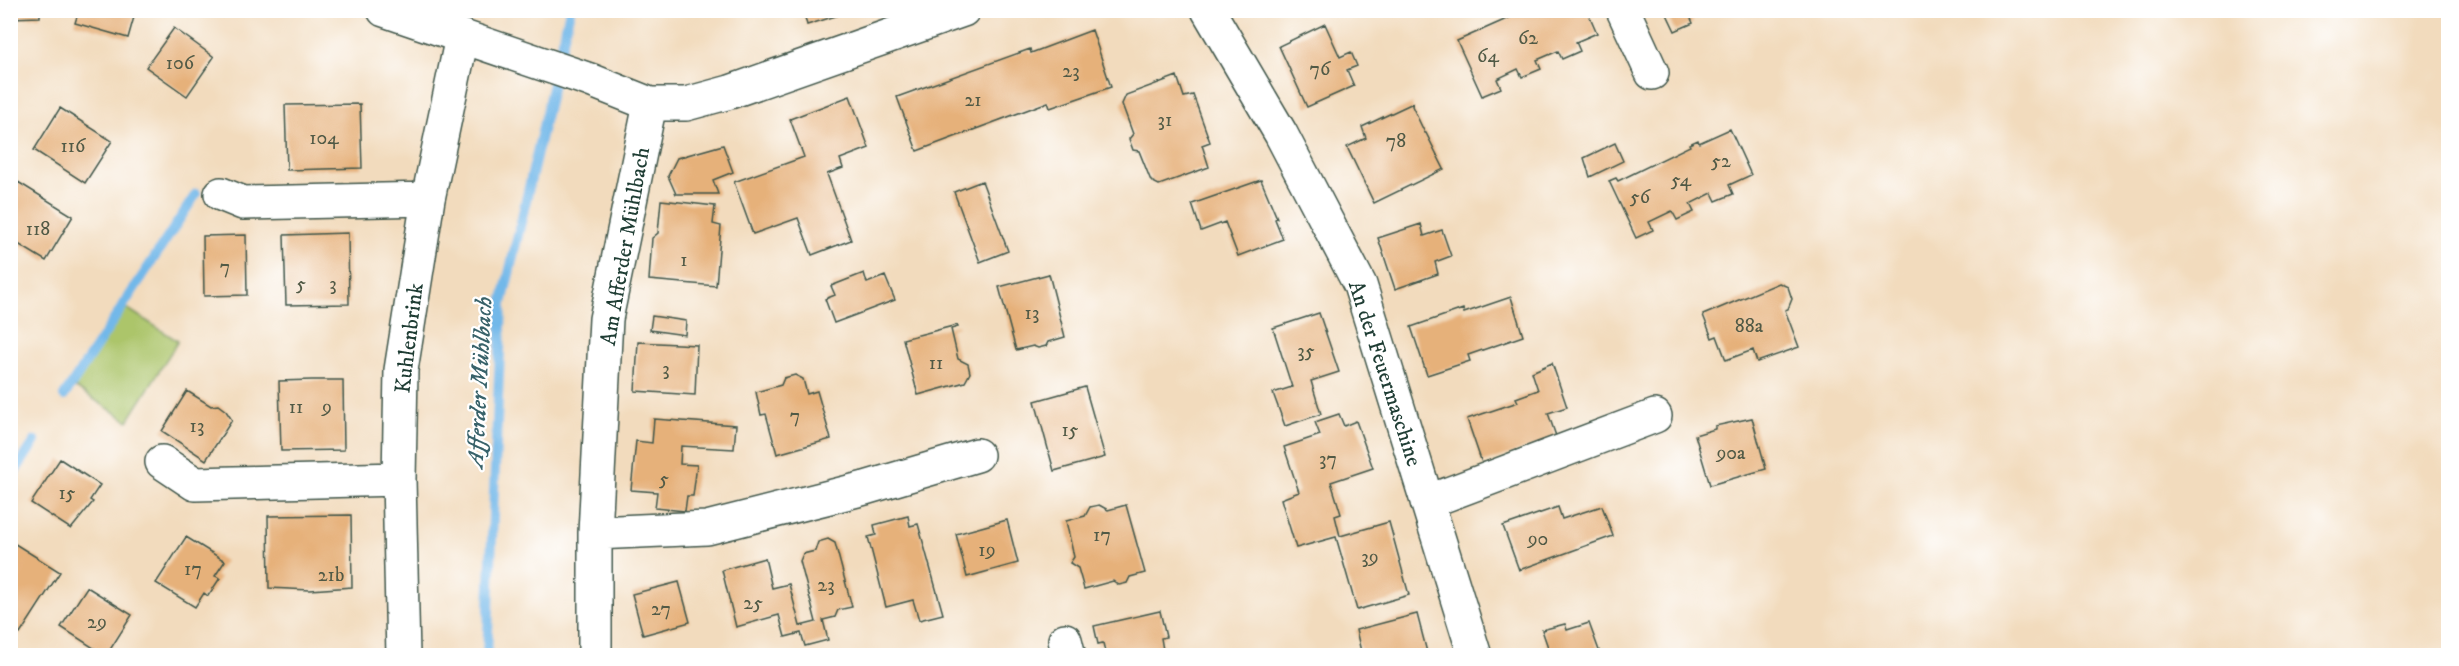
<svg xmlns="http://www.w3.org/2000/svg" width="2459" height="666" font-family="'IM FELL DW Pica',serif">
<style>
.green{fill:#acc56b;stroke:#668150;stroke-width:1.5}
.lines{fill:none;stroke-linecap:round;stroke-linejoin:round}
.stream{stroke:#72b8e9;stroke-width:10}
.building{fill:#e6b17a}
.minor-casing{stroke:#3f5549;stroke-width:36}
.minor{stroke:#fff;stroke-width:33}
.labels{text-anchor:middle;stroke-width:4.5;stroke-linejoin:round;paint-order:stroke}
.number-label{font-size:20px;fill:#515a46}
.street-label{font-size:22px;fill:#1f3d34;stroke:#fff}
.water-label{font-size:24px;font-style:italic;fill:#38626a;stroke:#fff}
</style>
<rect width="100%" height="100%" fill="#fff"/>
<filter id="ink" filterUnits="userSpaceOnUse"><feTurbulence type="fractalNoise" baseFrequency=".0167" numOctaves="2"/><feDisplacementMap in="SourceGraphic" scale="12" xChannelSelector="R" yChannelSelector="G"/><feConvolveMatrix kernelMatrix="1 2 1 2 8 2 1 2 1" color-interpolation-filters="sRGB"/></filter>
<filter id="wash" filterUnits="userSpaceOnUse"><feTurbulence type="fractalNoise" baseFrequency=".008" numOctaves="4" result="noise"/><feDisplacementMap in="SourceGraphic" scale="24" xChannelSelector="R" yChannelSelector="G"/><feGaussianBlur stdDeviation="1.35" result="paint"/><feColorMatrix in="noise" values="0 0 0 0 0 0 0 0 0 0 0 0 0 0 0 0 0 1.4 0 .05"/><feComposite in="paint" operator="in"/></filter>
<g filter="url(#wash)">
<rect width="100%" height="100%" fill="#f2dbbd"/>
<path class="green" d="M122,305L178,341L128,421L71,385Z"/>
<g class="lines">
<path class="stream" d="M64,396L196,194
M10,479L35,441
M487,656L502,304L570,10"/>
</g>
<g id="blocks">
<path class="building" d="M10,10H40V17L10,18Z
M79,10H136L128,38L75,23Z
M803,10H852V11L807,25Z
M1527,10H1587L1597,33L1576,42L1580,51L1562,59L1558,51L1537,60L1541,69L1522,77L1518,69L1497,79L1501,88L1482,96L1457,41Z
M1665,10H1697L1689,14L1693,23L1675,31Z
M1325,24L1340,57L1351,52L1357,66L1347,70L1354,86L1307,107L1279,46Z
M174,28L214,57L187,96L146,67Z
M1092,30L1111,87L1050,108L1048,102L917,151L897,97L1030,49L1031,53Z
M1177,76L1184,97L1193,95L1210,142L1202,145L1209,167L1159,185L1151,181L1139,151L1133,150L1129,139L1133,134L1122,104L1126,95Z
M850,96L869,148L840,159L843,168L827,174L851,240L812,255L798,218L753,234L734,182L804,157L790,119Z
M1413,103L1412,106L1425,133H1426L1444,169L1374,203L1347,147L1366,138L1362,127Z
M360,104L362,168L287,170L285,105Z
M60,108L112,141L85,183L34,150Z
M1730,129L1751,175L1729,185L1733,194L1716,201L1712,193L1690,204L1694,212L1677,220L1672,211L1649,222L1653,230L1636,238L1609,181L1616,178L1618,181L1690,146L1689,144L1698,140L1699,143Z
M1615,143L1623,161L1590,177L1584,158Z
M723,145L733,172L713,180L718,194H676L668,176L677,158Z
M1261,180L1277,218L1275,219L1283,239L1238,256L1225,222L1201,231L1192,204Z
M982,181L1008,251L980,262L954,192Z
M18,182L73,216L46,261L10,239V195Z
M661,200L715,206L713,224L721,226L716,286L649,280L652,238L658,233Z
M1421,224L1424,236L1442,230L1451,256L1435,262L1438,274L1395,289L1378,238Z
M348,233L349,304L286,305L284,235Z
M246,235L247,295L204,296L203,236Z
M864,273L867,283L885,276L895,300L834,323L825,299L835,295L831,286Z
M1049,274L1065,337L1048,342L1046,346L1038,348L1033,346L1016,350L999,287Z
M1779,283L1788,287L1792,299L1788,309L1785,310L1799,347L1757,362L1753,350L1726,360L1717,336L1712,338L1703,315Z
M1511,297L1523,336L1468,355L1470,361L1427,375L1411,327L1463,309L1464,313Z
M1319,313L1339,372L1311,381L1321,414L1285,426L1273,393L1292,387L1273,328Z
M652,316L686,321L685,335L650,330Z
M957,325L958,327L951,329L958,359L968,364L970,373L965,382L918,395L903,339Z
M638,342L697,345L695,395L635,391Z
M1552,363L1567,407L1548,413L1557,439L1482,463L1467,419L1518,402L1516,398L1538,390L1532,372Z
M795,375L803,379L807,394L817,391L831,439L777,454L766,414L761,415L756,392L781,385L784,378Z
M312,380H343L344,450L281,451L279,381Z
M1085,387L1105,457L1054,471L1035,401Z
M187,391L211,406L218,405L226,411L232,420L206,460L162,431Z
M1339,414L1344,426L1356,421L1373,468L1331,482L1341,514L1335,516L1340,536L1389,522L1409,595L1357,610L1336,537L1296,548L1281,499L1299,492L1284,447L1320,435L1315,422Z
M1752,418L1766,469L1710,485L1695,435L1715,429V426Z
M654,419L736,425L734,449L681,446L680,464L697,465L693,496H687L685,511L655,508L657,492L631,490L636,441L652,443Z
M60,459L100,485L90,500L93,502L71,529L31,503Z
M1099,505L1108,510L1126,505L1145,573L1130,577L1127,583L1119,585L1113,581L1084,589L1078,568L1070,563L1074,557L1066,521L1085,516L1090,507Z
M1602,506L1613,536L1519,570L1503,526L1558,507L1562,519Z
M351,515L352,587L310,590L269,588L268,516Z
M908,516L910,526L918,524L943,614L919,620L913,600L886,607L868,537L876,535L874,525Z
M1007,520L1018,563L967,577L956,534Z
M186,537L225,561L215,576L220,578L208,596L204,593L195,607L156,583Z
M828,539L835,543L852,607L838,610L835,617L823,620L828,640L805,646L801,633L785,637L779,615L736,627L722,570L765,558L772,588L789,584L800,626L816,622L800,561L803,554L815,551L818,542Z
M12,542L60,572L20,634L10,628Z
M679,582L690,622L643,635L632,594Z
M87,587L132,615L106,656L61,627Z
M1160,611L1166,637L1161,638L1164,656H1106L1103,643L1098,644L1094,626Z
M1417,614L1428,656H1362L1356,630Z
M1589,623L1601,656H1551L1542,630L1565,624L1567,630Z"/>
</g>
</g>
<g filter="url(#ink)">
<use href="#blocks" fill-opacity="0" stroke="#3f5549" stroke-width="1.5"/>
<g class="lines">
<defs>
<path id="minor" d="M384,10L590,80L650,104H686L730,92L963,10
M1208,10L1281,134L1360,285L1475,656
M1623,10L1652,73
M650,104L606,319L595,533L707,528L865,488L977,455
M221,194L243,203L428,199
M162,462L195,484L399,479
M1427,502L1655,416
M595,533V656
M1065,640L1069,656
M403,656L399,479L401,370L428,199L462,37"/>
</defs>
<use href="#minor" class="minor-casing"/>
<use href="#minor" class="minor"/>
</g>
</g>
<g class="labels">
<g class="number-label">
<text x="1528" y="44">62</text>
<text x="1488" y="62">64</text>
<text x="180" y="69">106</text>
<text x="1320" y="75">76</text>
<text x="1071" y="77">23</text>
<text x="973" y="106">21</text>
<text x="1165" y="126">31</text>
<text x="324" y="144">104</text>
<text x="1396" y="147">78</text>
<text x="73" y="152">116</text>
<text x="1721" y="167">52</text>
<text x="1681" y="186">54</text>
<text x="1640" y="203">56</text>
<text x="38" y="235">118</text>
<text x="684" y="266">1</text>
<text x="225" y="273">7</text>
<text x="301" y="290">5</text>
<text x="333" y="290">3</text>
<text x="1032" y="319">13</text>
<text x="1749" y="332">88a</text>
<text x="1306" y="357">35</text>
<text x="936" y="369">11</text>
<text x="666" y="375">3</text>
<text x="296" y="413">11</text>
<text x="327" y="413">9</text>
<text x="795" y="422">7</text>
<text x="197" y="432">13</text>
<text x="1070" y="436">15</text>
<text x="1731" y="459">90a</text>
<text x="1328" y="465">37</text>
<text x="664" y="485">5</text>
<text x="67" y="499">15</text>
<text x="1102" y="541">17</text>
<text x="1538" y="545">90</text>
<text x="987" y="556">19</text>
<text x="1370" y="563">39</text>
<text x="193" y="575">17</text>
<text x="331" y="581">21b</text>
<text x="826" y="591">23</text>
<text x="753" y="609">25</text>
<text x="661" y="615">27</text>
<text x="97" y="628">29</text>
</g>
<g class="street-label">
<text transform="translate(624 246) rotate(-80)" y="8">Am Afferder Mühlbach</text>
<text transform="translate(408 338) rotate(-83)" y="8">Kuhlenbrink</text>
<text transform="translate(1386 373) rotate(72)" y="8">An der Feuermaschine</text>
</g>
<g class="water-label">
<text transform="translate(479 382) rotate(-87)" y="8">Afferder Mühlbach</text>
</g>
</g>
<rect width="2459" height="666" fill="none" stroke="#fff" stroke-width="36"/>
</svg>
